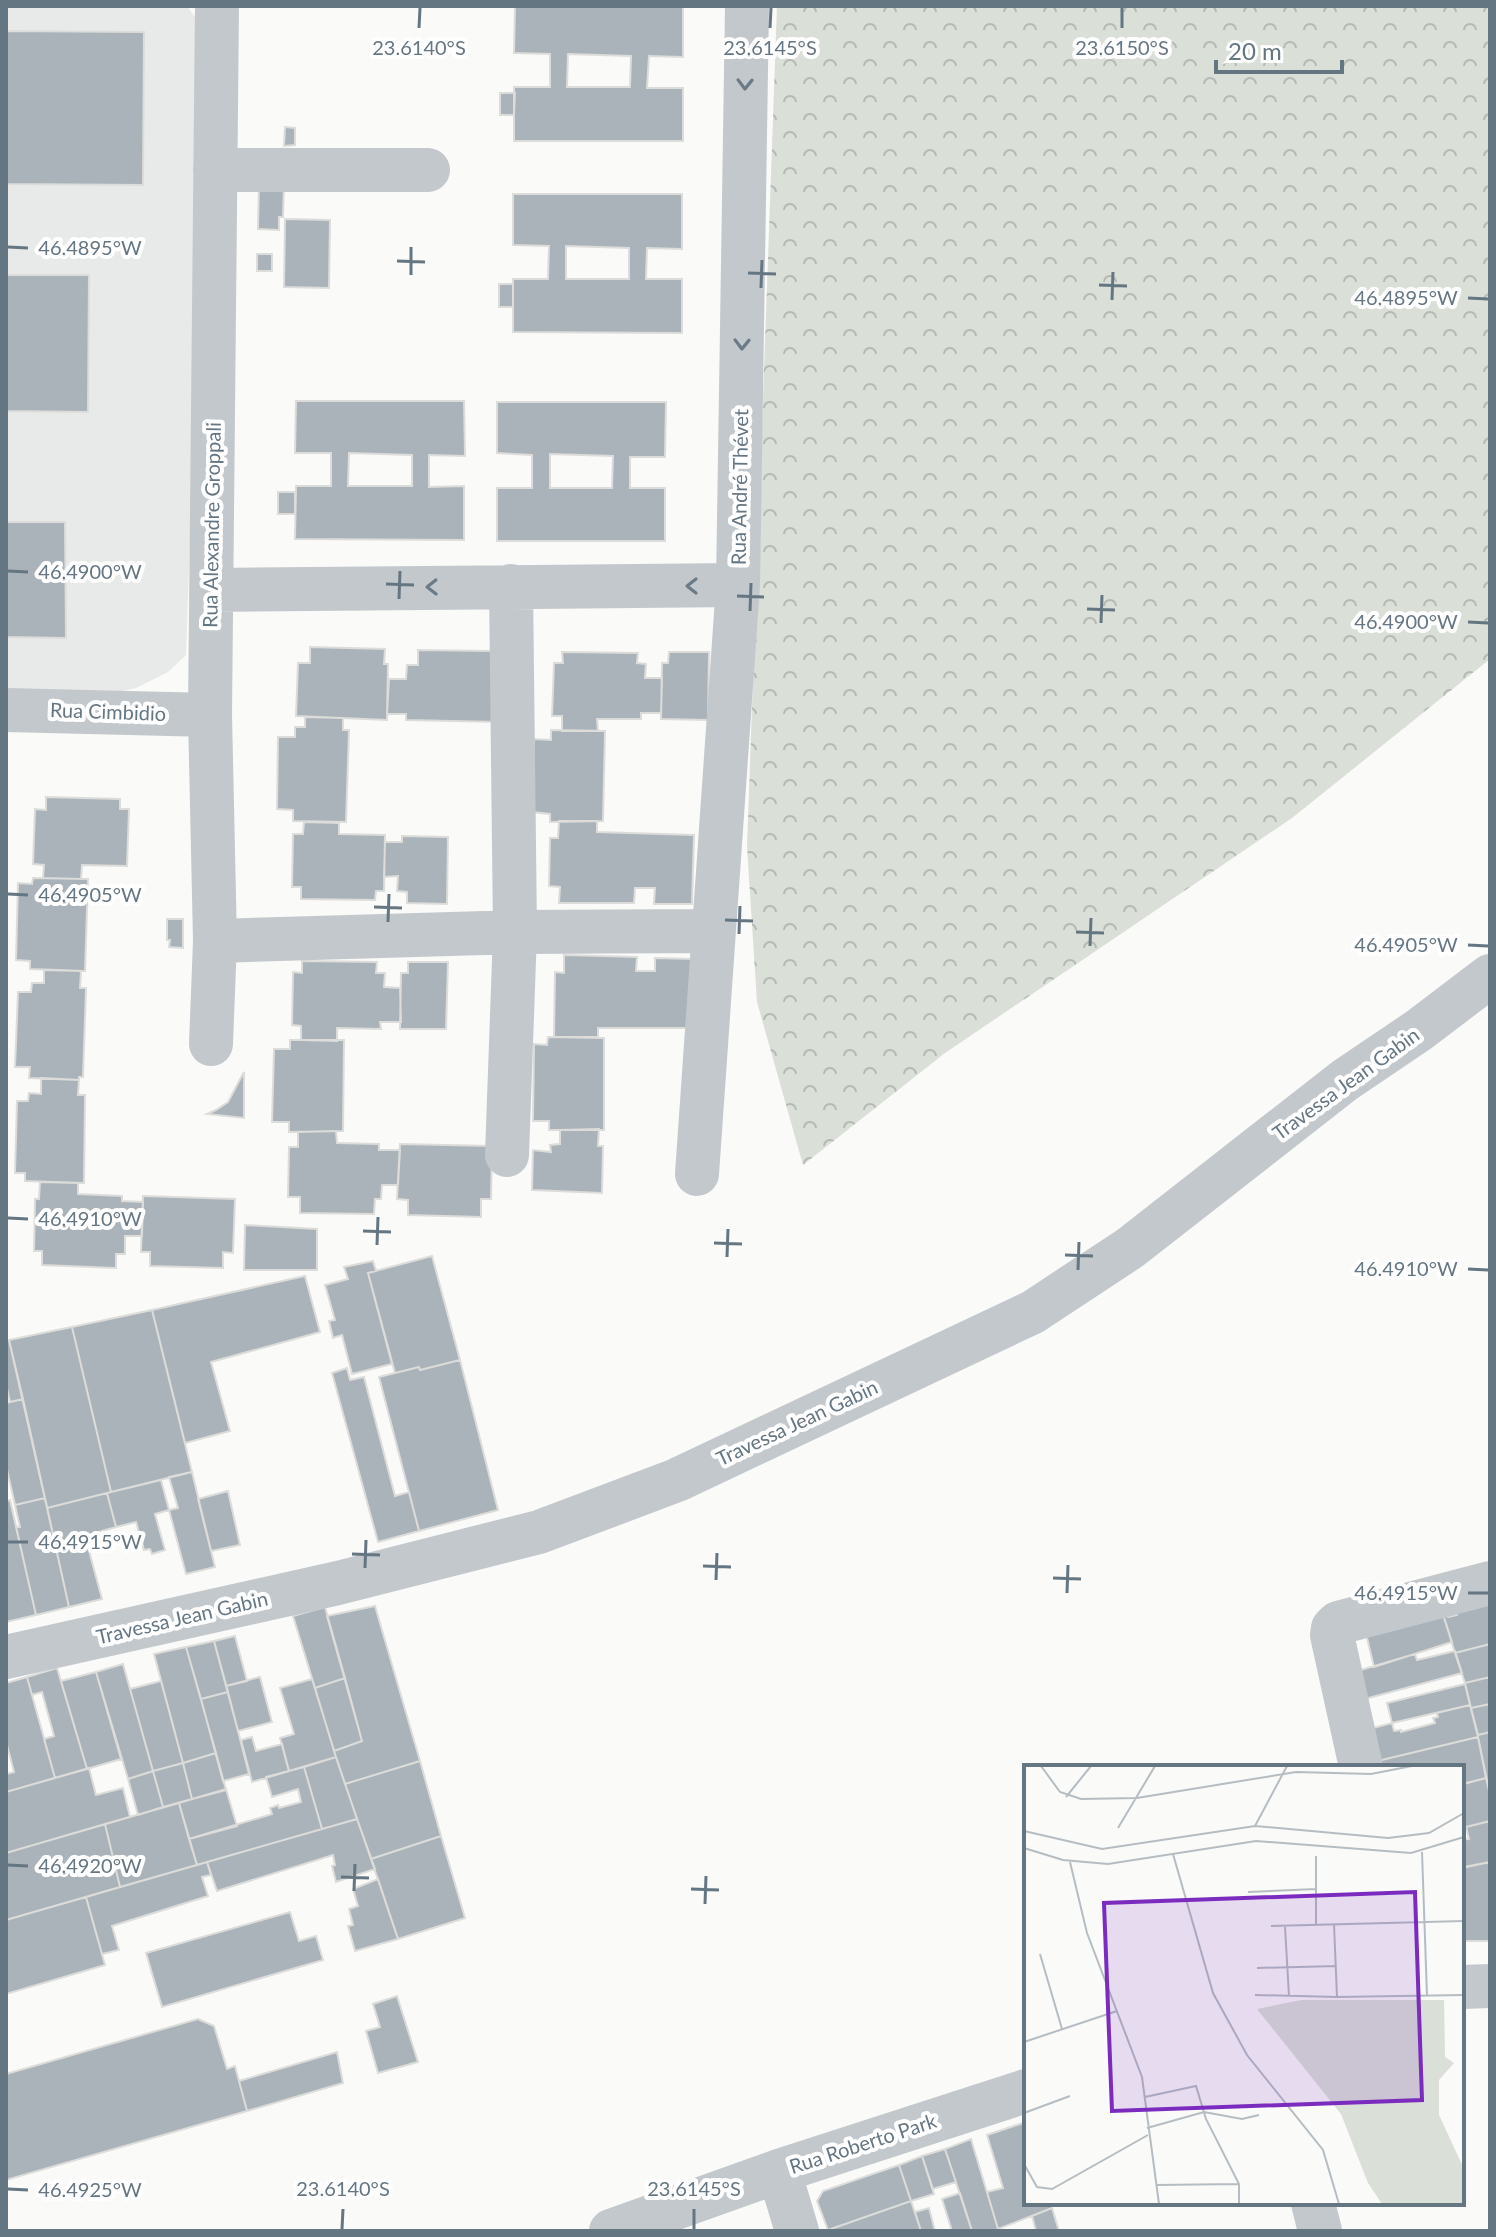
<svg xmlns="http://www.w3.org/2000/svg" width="1496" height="2237" font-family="Lato,sans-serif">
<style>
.built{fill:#e8e9e9}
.forest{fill:url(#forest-crowns)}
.building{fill:#aab3b9;stroke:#dcdcda;stroke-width:2;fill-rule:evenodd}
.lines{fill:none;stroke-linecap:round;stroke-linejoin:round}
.minor{stroke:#c3c8cc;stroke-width:44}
.oneway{stroke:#6a7a87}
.ticks{fill:none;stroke:#657683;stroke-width:3}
.labels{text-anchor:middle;stroke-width:8;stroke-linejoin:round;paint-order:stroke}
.street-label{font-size:20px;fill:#657683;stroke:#fff}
.inset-road{fill:none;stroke:#b5bdc2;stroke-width:2}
.view{fill:#7b2cbf;fill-opacity:0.15;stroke:#7b2cbf;stroke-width:4}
.inset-edge{fill:none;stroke:#657683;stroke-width:4}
.ticks-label{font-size:20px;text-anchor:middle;fill:#657683;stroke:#fff;stroke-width:8;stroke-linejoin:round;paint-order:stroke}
</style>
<defs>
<pattern id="forest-crowns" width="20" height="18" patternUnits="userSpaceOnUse" patternTransform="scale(2)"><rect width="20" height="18" fill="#dadfd7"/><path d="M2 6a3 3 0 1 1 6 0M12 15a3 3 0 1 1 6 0" fill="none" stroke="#b4b9b4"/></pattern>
</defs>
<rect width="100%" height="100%" fill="#fafaf8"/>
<path class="built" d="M6,6H187L199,23L194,419L186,655L168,672L136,688L99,696L6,693Z"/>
<path class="forest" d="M777,6H1490V659L1292,818L945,1053L803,1165L757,1002L747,847Z"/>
<path class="building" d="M515,6H683V57L649,56L647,88H683V141H514V87H550V54L514,53ZM568,54L631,56L630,87H567Z
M6,31L144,32L143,185L6,184Z
M500,93H515L514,115H500Z
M285,127L295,128V145L284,146Z
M259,182H284L283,217H279V230L258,229Z
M513,194H682V249L647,248L646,279H682V333L513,332V279H548L549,246L513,245ZM566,246L629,248V279H566Z
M285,219L330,220L329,288L284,287Z
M257,254H272V271H257Z
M6,275H89L88,412L6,411Z
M499,284H513V307H499Z
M296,401H464L465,456L429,455V487L464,486V540L295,539L296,486H331V453H295ZM349,453L412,455V486H348Z
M497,402H666L665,457H630V488H665V541H497V488H532V455L497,453ZM550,454L613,456L612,488H550Z
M278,492H295V514H278Z
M6,522H65L66,638L6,637Z
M310,647L385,649L384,664H388L387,720L296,716L298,663H310Z
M418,650L491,651L499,722L406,720V714H387L389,679H406L407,665H418Z
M562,652L638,653L637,663L646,664L645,678H662L661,713H641V719H597L598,731H562V716H552L554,663H563Z
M669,652H709L708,720L661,719L662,663H668Z
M305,717L343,718V730H349L346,822L293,821V810L277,809L278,737H295V727H305Z
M551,730L605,731L603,821L550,822V814L532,812L534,739L551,740Z
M46,797L120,799V809H129L127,866L82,865L81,879L43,878L44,865L33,864L35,809L46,810Z
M559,821H597V832L694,835L692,904H654L655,888H635L634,903H559L560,887L549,886L550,838H558Z
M304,822L339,823V834L385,835L384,891H376L375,900L301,899V887H292L293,834H303Z
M402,836L448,837L447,904L407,903V892L397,891L398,876L384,877L385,842H402Z
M33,878L88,879L85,971L30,969V961L16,960L18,883L32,884Z
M167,919H183V948L169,947L170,940H167Z
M564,955L637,957L636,971H655V958L693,959L691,1028H598V1037H554L555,972L564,973Z
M302,961L377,962L376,973H385L384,987L400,988L401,1022H380L381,1029L337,1028V1041L301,1040V1026L292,1025L293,972L302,973Z
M408,962H448L446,1029H400L401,973H408Z
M44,970L81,971L80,988H86L83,1077H79V1080L29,1078L30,1067H15L18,992H31L32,983H44Z
M548,1037L604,1038V1130H549V1121H533L534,1044L547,1045Z
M290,1040H344L343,1131L289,1132V1122H272L274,1049H290Z
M244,1072V1118L207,1114L216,1110L228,1102Z
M41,1078L79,1080L78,1095H85L84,1183L25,1181V1173H15L17,1101H28L29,1093L41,1094Z
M599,1129L598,1146H603L602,1193L532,1190L533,1150L551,1152L550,1145L560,1144V1130Z
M336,1131L337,1143L379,1144V1150H400L398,1185H382L381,1199H375L374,1214L300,1213V1197H288L289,1147H298V1132Z
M400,1144L492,1146L491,1199H481V1217L408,1215V1200L397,1199Z
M40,1182L78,1183V1194L122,1196V1201L143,1202L142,1236H125V1254H116V1268L42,1265V1251H34L35,1199H39Z
M143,1196L235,1199L233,1253L223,1252V1268L150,1266V1252H141Z
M245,1225L317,1229V1270H244Z
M432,1256L460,1360L420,1370L419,1367L395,1373L368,1273Z
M373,1261L376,1271L368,1273L392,1364L352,1374L342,1335L333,1338L329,1321L335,1320L325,1285L348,1279L344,1267Z
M305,1276L320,1332L211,1362L230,1431L185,1443L152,1310Z
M152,1310L192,1472L111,1492L72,1327Z
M72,1327L111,1492L47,1508L9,1340Z
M9,1340L23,1399L10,1402L6,1384V1341Z
M460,1360L498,1510L419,1531L379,1377L419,1367L420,1370Z
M347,1368L350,1380L364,1377L395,1496L409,1492L419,1531L378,1542L332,1373Z
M23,1399L45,1498L15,1505L6,1465V1403Z
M192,1472L215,1567L186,1574L169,1510L178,1508L169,1477Z
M161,1480L169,1510L155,1514L165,1550L152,1554L150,1549L144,1550L136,1522L116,1527L107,1493Z
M228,1491L240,1545L211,1551L198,1499Z
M107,1493L116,1527L85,1536L102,1599L69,1607L47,1508Z
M45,1498L69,1607L36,1615L16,1527H20L15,1505Z
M10,1500L36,1615L6,1622V1501Z
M1490,1600V1644L1455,1653L1442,1611L1446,1610L1448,1617L1457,1615L1456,1608Z
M375,1606L420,1761L345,1784L334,1751L362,1741L327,1616Z
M325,1607L345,1678L315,1688L293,1616Z
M1442,1611L1452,1642L1374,1667L1366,1634Z
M235,1636L247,1681L226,1686L214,1641Z
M214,1641L228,1692L201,1699L186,1647Z
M1490,1644V1677L1465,1683L1455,1653Z
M186,1647L216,1753L183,1763L154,1654Z
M1455,1651L1462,1673L1361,1700L1354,1672L1415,1654L1417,1660Z
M123,1664L153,1771L128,1779L96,1672Z
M57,1668L87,1769L55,1778L44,1739L54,1736L42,1692L32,1695L27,1677Z
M96,1672L121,1759L87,1769L61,1681Z
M27,1677L55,1778L6,1792V1774L14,1772L6,1741V1683Z
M260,1677L272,1722L238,1731L226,1686Z
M1490,1677V1704L1471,1708L1465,1683Z
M345,1678L362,1741L334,1751L315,1688Z
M312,1679L336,1757L289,1771L280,1738L294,1734L280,1688Z
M161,1681L183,1763L153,1771L130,1689Z
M1465,1684L1470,1705L1392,1723L1387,1703Z
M228,1692L249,1774L223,1781L201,1699Z
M1490,1704V1732L1478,1735L1471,1708Z
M1470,1705L1478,1737L1369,1763L1362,1731L1392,1723L1394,1731L1401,1730V1732L1435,1723L1433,1718L1438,1717L1437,1713Z
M1490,1732V1795L1478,1737V1735Z
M252,1737L256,1751L282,1744L289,1771L252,1782L241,1740Z
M1478,1737L1486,1778L1464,1784L1462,1767H1370L1369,1763Z
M216,1753L226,1790L192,1799L183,1763Z
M336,1757L357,1819L322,1829L304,1767Z
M420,1761L441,1836L371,1859L345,1784Z
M183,1763L192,1799L163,1807L153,1771Z
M304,1767L322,1829L197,1865L189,1839L272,1814L270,1808L278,1805L279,1808L301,1802L298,1789L272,1797L266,1777Z
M89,1768L96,1795L123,1788L130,1817L6,1853V1792Z
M153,1771L163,1807L138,1815L128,1779Z
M1486,1778L1490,1795V1821L1462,1828V1784Z
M226,1789L237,1826L189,1839L179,1803Z
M179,1803L197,1865L120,1887L105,1824Z
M357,1819L375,1869L336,1882L332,1866L335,1865L333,1855L217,1891L207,1862Z
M1490,1821V1862L1464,1867L1462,1840L1469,1839L1466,1827Z
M105,1824L120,1887L6,1920V1853Z
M441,1836L465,1918L398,1939L371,1859Z
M207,1862L211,1875L202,1877L208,1896L112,1926L119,1950L102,1954L86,1897Z
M1490,1862V1941H1462V1868Z
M378,1879L398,1939L355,1951L348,1926L353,1925L349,1909L358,1906L353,1889Z
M86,1897L105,1965L6,1994V1920Z
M290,1912L299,1941L316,1936L323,1960L162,2007L146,1953Z
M397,1996L418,2062L378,2073L366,2031L380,2027L373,2004Z
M198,2019L214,2026L227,2069L235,2066L247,2111L6,2180V2074Z
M337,2052L343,2083L247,2111L239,2081Z
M1026,2122V2203H1051L1052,2208L998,2229L987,2192L1003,2188L987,2135Z
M971,2139L998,2229L993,2231H972L945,2149Z
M945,2149L956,2182L933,2189L922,2156Z
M922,2156L934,2194L911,2201L899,2165Z
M899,2165L911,2201L828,2230L817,2201L823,2191Z
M960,2193L972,2231H952L942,2199Z
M911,2201L921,2231H825L828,2230Z
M929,2208L935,2231H921L915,2212Z
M1052,2208L1059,2231H1036L1032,2216Z"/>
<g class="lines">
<path class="minor" d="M215,170H428
M212,590L738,585L747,6
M6,710L210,715
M215,941L515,932L713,931
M211,1044L215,941L210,715L217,6
M507,1155L515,932L511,586
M697,1174L738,585
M6,1657L338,1583L539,1532L677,1480L1033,1312L1130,1248L1345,1080L1419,1030L1490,976
M1361,1767L1332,1635L1333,1628L1338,1623L1490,1583
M1462,1987L1490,1986
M779,2171L797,2231
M1313,2203L1320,2231
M611,2231L779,2171L1026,2091"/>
</g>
<defs><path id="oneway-chevron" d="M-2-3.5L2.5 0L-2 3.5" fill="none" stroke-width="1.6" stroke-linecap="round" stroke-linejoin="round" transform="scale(2)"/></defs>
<g class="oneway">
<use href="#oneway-chevron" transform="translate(745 84) rotate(91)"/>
<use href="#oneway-chevron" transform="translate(742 344) rotate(91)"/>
<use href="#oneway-chevron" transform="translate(692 586) rotate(180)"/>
<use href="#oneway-chevron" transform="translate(432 587) rotate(179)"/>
</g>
<path class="ticks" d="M419,28L420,8M770,28L771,8M1122,28V8M8,247L28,248M397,261L425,262M748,273L776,274M411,275V247M1099,285L1127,286M761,288L762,260M1468,298L1488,299M1112,300L1113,272M8,571L28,572M386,584L414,585M737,596L764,597M399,599L400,571M1087,609L1115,610M750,611L751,583M1468,622L1488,623M1101,623L1102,595M8,894L28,895M374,907L402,908M725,920L753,921M388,922L389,894M1076,932L1104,933M739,934L740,906M1468,945L1488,946M1090,946L1091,918M8,1218L28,1219M363,1231L391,1232M714,1243L742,1244M377,1245L378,1217M1065,1255L1093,1256M727,1257L728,1229M1468,1269L1488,1270M1078,1270L1079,1242M8,1542H28M352,1554L380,1555M703,1566L731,1567M365,1568L366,1540M1053,1578L1081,1579M716,1580L717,1553M1067,1593L1068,1565M1468,1593H1488M8,1865L28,1866M341,1877L369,1878M691,1889L719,1890M354,1891L355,1864M705,1904L706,1876M8,2189L28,2190M342,2229L343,2209M694,2229V2209"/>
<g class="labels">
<g class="street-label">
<text transform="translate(740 487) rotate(-89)" y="7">Rua André Thévet</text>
<text transform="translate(212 525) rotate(-89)" y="7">Rua Alexandre Groppali</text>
<text transform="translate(108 712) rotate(2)" y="7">Rua Cimbidio</text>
<text transform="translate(1346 1084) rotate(-36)" y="7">Travessa Jean Gabin</text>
<text transform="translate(797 1423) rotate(-25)" y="7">Travessa Jean Gabin</text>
<text transform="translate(182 1618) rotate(-13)" y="7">Travessa Jean Gabin</text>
<text transform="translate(863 2144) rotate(-18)" y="7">Rua Roberto Park</text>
</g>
</g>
<g transform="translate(1024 1765)">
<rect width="440" height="440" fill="#fafaf8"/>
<path d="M277,235H420L421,292L430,298L415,315V350L440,404V439H358L344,418L317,349L233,244Z" fill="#dadfd7"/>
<path class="inset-road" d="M17,1L36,27L57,34L113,33L272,7L347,9L388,1M42,32L67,1M231,61L263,1M94,63L131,1M0,66L78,84L231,61L364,73L405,68L440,48M0,83L39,95L84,99L232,76L387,88L440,72M398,87L403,231M149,89L189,228L223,290L299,385L315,439M292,91V160M46,97L63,168L118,312L135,439M224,127L292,124M310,159L313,232L440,230M247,161L440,156M261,162L265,231M16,189L38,264M233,203L312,201M231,230L313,232M0,277L93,246M121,332L172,321L182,354L215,419V439M0,348L46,331M123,363L180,347L218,354L235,350M0,399L13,422L28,424L124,370M132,420L215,419"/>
<path class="view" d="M391,127L398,335L88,346L80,138Z"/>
<rect width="440" height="440" class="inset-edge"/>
</g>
<g class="ticks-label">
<text x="419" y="55">23.6140°S</text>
<text x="770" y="55">23.6145°S</text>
<text x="1122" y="55">23.6150°S</text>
<text x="90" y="255">46.4895°W</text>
<text x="1406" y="305">46.4895°W</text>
<text x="90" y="579">46.4900°W</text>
<text x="1406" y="629">46.4900°W</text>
<text x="90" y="902">46.4905°W</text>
<text x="1406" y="952">46.4905°W</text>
<text x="90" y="1226">46.4910°W</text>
<text x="1406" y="1276">46.4910°W</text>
<text x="90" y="1549">46.4915°W</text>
<text x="1406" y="1600">46.4915°W</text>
<text x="90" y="1873">46.4920°W</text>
<text x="343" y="2196">23.6140°S</text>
<text x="694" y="2196">23.6145°S</text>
<text x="90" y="2197">46.4925°W</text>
</g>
<rect width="1496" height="2237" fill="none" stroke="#657683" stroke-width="16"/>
<path d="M1216 60v12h126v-12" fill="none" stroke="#657683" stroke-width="4"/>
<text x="1228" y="60" font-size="24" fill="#657683" stroke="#ffffff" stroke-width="6" paint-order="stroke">20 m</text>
</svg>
